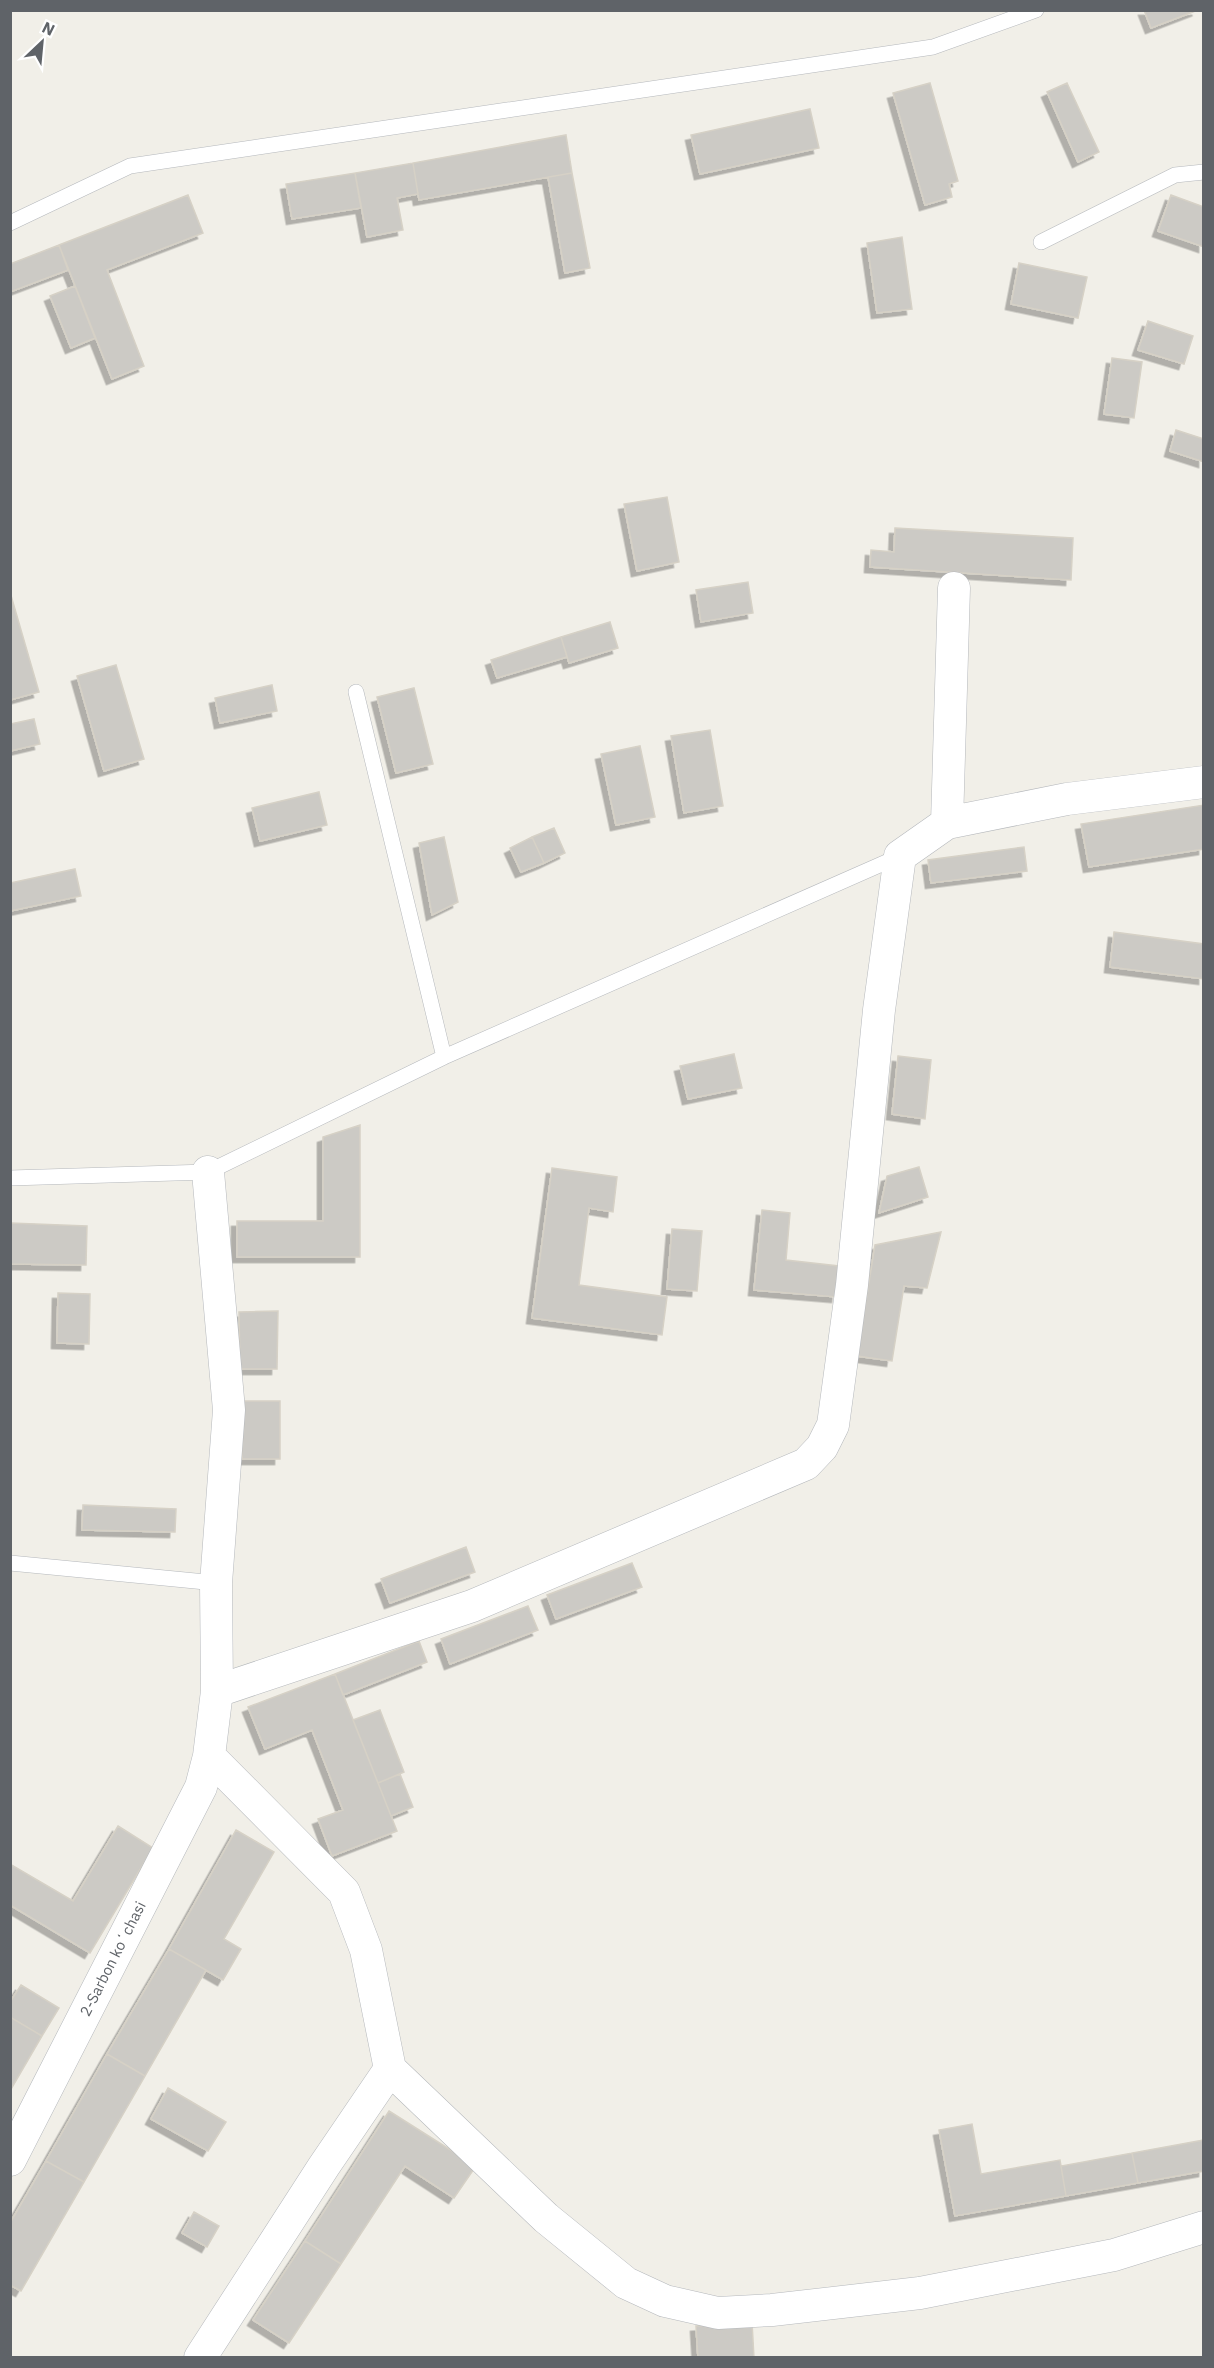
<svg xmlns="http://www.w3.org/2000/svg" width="1214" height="2368" font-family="'IBM Plex Sans',sans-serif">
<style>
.building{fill:#cccac5;stroke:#d6d1c6;stroke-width:1.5;filter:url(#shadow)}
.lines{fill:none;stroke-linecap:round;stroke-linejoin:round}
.lane-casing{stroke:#b5b8bc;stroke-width:16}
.street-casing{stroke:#b5b8bc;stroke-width:33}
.lane{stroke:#fff;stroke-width:15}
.street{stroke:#fff;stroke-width:32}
.labels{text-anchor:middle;stroke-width:4.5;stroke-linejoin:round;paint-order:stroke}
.street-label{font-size:15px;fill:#5f6368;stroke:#fff}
</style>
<defs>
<filter id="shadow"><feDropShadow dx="-5.5" dy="5.5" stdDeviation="0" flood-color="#0004"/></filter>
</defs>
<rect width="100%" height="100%" fill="#f1efe8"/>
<path class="building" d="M1144,10H1198L1151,28Z
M930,83L958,181L949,184L952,197L925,205L893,93Z
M1067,83L1099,152L1078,162L1047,92Z
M810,109L819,148L700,174L691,135Z
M566,135L572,173L419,200L413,163Z
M413,163L418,194L397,198L403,230L367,237L355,173Z
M355,173L361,208L292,219L286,184Z
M572,173L590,268L565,273L548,177Z
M188,195L203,233L107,270L144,366L112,379L59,245Z
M1171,195L1204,207V247L1158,231Z
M902,237L912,309L877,313L867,243Z
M59,245L68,270L10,292V264Z
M1019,263L1087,277L1078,318L1011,304Z
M75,286L95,338L71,348L50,296Z
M1148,321L1193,336L1184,364L1138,350Z
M1112,358L1142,362L1134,418L1104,414Z
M1176,430L1204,439V462L1170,451Z
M667,497L679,562L637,571L624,504Z
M895,528L1073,538L1071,580L870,567L871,550L894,552Z
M748,582L753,613L701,622L696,590Z
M10,592L39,692L10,700Z
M610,622L618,648L569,663L561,637Z
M561,637L567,657L497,678L491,660Z
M116,665L144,759L104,771L77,676Z
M272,685L277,711L220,723L215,698Z
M414,688L433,764L396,773L377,697Z
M34,719L40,744L10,751V724Z
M710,730L723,806L684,813L671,736Z
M640,746L655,817L616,825L601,754Z
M319,792L327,825L260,841L252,808Z
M1204,805V849L1089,867L1081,824Z
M554,828L565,853L544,863L532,837Z
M444,837L458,902L432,915L419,843Z
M532,837L544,863L521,872L510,848Z
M1024,847L1027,871L931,883L928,860Z
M75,869L81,896L10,911V883Z
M1114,932L1204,944V979L1110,967Z
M734,1054L742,1088L688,1099L680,1066Z
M898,1056L931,1060L925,1119L892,1114Z
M360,1125V1257H237V1221H323V1137Z
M919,1167L928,1197L879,1213L887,1176Z
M552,1168L617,1177L613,1212L589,1208L579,1285L667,1297L662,1335L532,1318Z
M762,1210L790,1213L786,1260L839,1266L837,1297L754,1290Z
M10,1223L87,1226L86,1265L10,1264Z
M672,1229L702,1231L697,1291L667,1289Z
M941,1232L927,1288L904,1286L892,1361L857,1356L875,1245Z
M58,1293L90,1294L89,1344L57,1343Z
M278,1311L277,1369H240L239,1312Z
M242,1401H280V1459H242Z
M83,1505L176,1509L175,1532L82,1530Z
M466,1547L475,1572L390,1603L381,1579Z
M632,1563L642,1587L556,1619L547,1595Z
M528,1606L538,1630L450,1664L441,1639Z
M419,1641L427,1662L343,1695L335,1674Z
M335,1674L397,1831L332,1856L318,1819L343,1810L312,1730L265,1749L248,1707Z
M380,1710L404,1772L378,1783L353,1720Z
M400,1774L413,1807L391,1816L378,1783Z
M118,1826L153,1848L90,1953L10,1905V1864L73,1901Z
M236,1830L274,1852L224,1939L241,1949L223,1980L169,1949Z
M169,1949L206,1970L145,2076L107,2054Z
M21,1985L59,2008L42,2036L10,2017V2002Z
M10,2017L42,2036L10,2091Z
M107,2054L145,2076L84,2182L46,2161Z
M168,2088L226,2122L208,2151L151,2119Z
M389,2111L476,2166L454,2198L405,2166L341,2264L305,2241Z
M972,2124L981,2174L1060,2160L1066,2196L955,2216L939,2130Z
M1204,2140V2171L1138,2183L1132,2153Z
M1132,2153L1138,2183L1066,2196L1061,2166Z
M46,2161L84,2182L21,2291L10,2285V2223Z
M194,2212L219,2226L207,2247L182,2233Z
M305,2241L341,2264L289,2343L253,2320Z
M752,2322L754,2358H698L696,2326Z"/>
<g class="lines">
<defs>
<path id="lane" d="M10,223L130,166L933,47L1036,10
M1041,242L1175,175L1204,172
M356,692L444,1057
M10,1178L208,1172L444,1057L900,856
M10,1563L216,1583"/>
<path id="street" d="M947,823L954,588
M217,1691L472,1606L806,1464L822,1447L833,1425L852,1285L879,1010L900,856L947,823L1067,799L1204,782
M390,2069L546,2218L626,2283L665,2301L718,2313L772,2310L920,2293L1114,2255L1204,2227
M10,2160L201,1787L209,1756L217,1691L216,1583L229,1410L208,1172
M200,2358L324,2166L390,2069L366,1950L344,1892L209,1756"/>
</defs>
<use href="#lane" class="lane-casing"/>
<use href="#street" class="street-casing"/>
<use href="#lane" class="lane"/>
<use href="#street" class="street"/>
</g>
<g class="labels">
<g class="street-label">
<text transform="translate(113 1959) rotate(-63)" y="5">2-Sarbon koʻchasi</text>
</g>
</g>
<rect width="1214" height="2368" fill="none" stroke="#5f6368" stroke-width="24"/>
<g transform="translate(42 42) rotate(26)" stroke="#ffffff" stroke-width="4.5" paint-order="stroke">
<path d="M0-4.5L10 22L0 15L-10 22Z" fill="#5f6368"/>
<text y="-9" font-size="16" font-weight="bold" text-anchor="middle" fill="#5f6368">N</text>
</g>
</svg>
